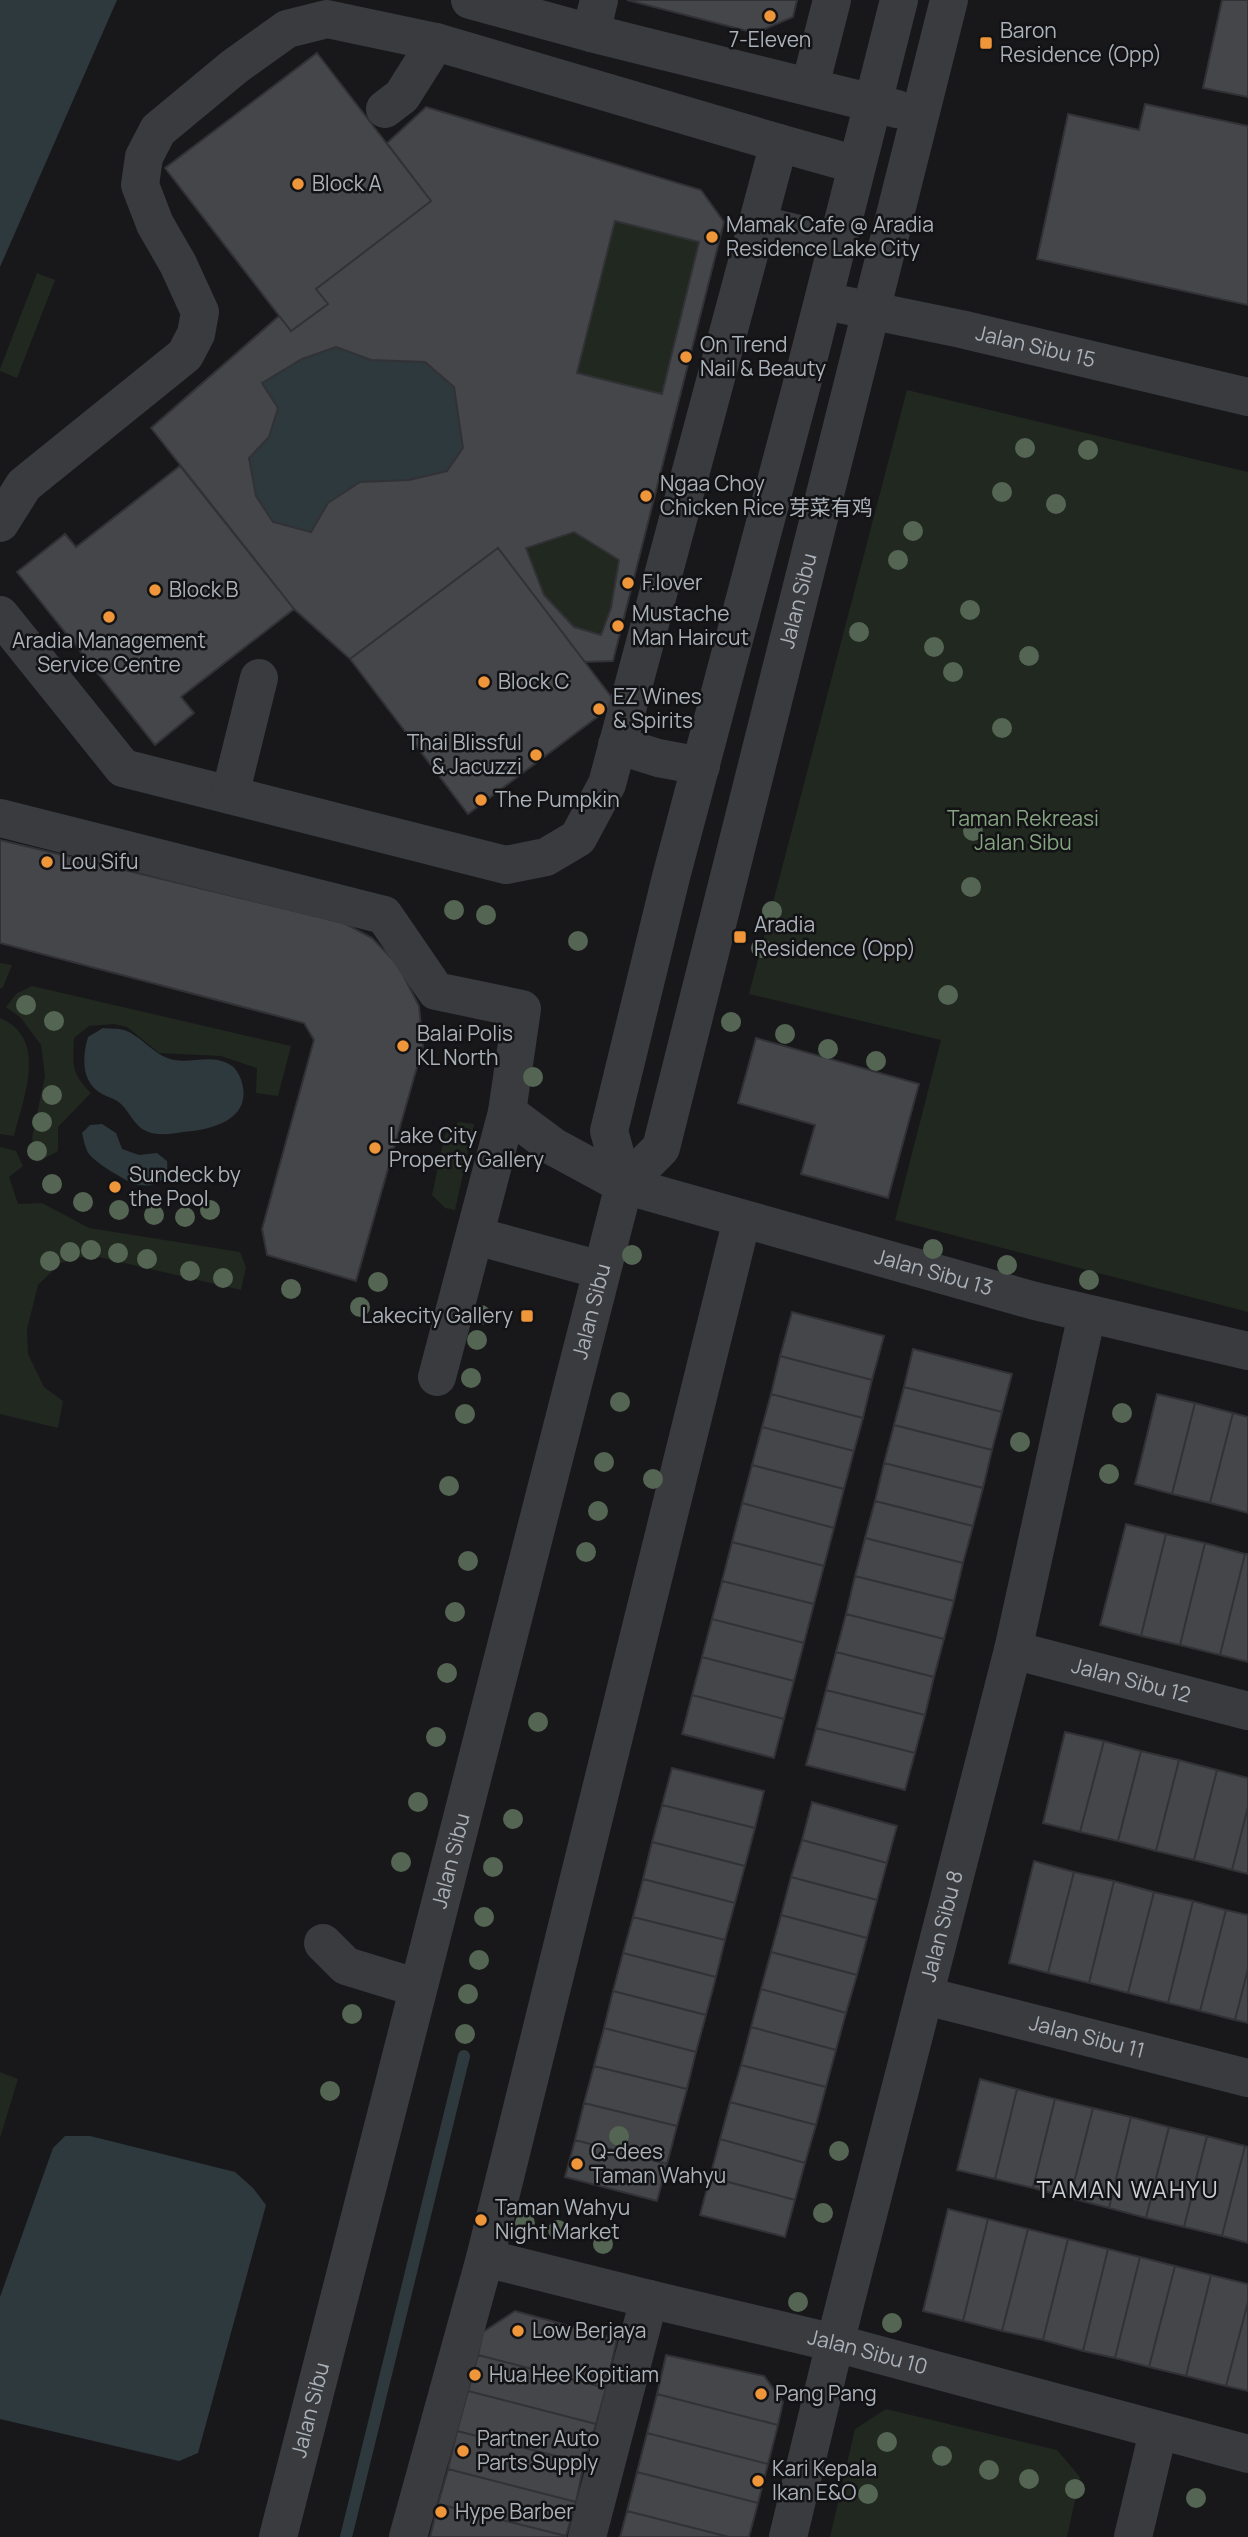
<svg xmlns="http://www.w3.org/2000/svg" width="1248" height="2537" font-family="Manrope,'Noto Sans SC',sans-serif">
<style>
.green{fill:#202820}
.water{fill:#2e393e}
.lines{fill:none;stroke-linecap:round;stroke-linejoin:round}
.stream{stroke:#2e393e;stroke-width:12}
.building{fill:#44464a;stroke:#323236;stroke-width:2;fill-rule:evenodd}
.minor{stroke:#393b3f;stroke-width:38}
.tree{fill:#546553}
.poi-dot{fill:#ef963a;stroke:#131315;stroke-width:2.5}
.labels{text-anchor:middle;stroke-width:5;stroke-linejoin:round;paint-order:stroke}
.poi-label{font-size:21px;fill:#aab1b9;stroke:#131315;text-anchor:start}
.street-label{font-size:21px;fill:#aab1b9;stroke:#131315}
.park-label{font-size:21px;fill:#85a481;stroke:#131315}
.neighbourhood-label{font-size:23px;letter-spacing:2px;fill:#cbcfd5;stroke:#131315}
</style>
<rect width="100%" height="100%" fill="#18181a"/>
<path class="green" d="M615,221L699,242L662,394L577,373Z
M37,273L55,280L17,378L0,371V369Z
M907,390L1248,472V1312L895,1220L941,1040L749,994Z
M574,532L619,560L611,608L601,635L574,627L544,595L526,548Z
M0,963L12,965L3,987L0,989Z
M32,986L291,1046L278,1096L256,1093L257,1068L221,1056L159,1053L127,1027L114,1024L89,1026L74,1038C73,1066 71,1073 91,1093L58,1127V1151L38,1162L32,1138L45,1076L41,1045L21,1018L6,1007L16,994Z
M0,1018C49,1038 23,1099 14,1136L0,1134Z
M459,1122L474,1124L455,1210L445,1208L432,1195L445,1134Z
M0,1147L16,1151L23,1166L9,1177L18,1204L42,1203L89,1228L240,1252L246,1267L241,1290L90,1255L61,1263L38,1285L27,1329L28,1354L44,1387L63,1401L58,1428L0,1414Z
M0,2072L18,2079L0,2138Z
M886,2409L1057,2450L1080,2477L1067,2537H830L855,2429Z"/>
<path class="water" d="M0,0H117L0,267Z
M336,347L371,360L425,362L454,387L463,448L447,471L409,480L360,482L328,503L311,532L273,522L256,496L249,458L269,437L278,409L262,383L302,359Z
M103,1028C109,1029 118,1028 124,1030C142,1036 154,1056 174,1060C192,1063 210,1055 227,1063C235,1066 240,1075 242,1083C252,1120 211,1130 183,1132C171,1134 157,1136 146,1131C134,1126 130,1112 121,1104C116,1099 108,1097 102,1094C81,1082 82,1058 88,1037Z
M102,1124L116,1133L122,1149L139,1155L157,1153L167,1161C170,1181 153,1189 135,1184C124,1180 96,1163 89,1154C85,1148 84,1141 82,1133L90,1125Z
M65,2136H90L235,2172L253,2188L266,2205L198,2453L179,2461L0,2419V2297L53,2148Z"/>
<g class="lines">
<path class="stream" d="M346,2537L464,2056"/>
</g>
<path class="building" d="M627,0H797L793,17L755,33Z
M1222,0H1248V97L1203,88Z
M317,53L431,201L316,289L328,304L291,331L165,168Z
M1145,104L1248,126V305L1037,259L1068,114L1139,130Z
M426,107L701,190L724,222L613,661L585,662L498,548L350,659L294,609L151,428L279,316L291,331L328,304L316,289L431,201L387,143ZM615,221L699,242L662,394L577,373ZM336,347L371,360L425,362L454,387L463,448L447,471L409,480L360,482L328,503L311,532L273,522L256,496L249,458L269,437L278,408L262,383L302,359ZM574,532L619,560L611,608L601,635L574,627L544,595L526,548Z
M180,466L294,609L181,697L194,713L155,745L17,572L65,534L76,547Z
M498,548L616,703L468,814L350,659Z
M0,840L344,923L372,938L398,965L419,1006L423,1046L356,1281L267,1255L262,1229L314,1040L304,1023L0,943Z
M756,1038L919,1084L888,1198L801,1174L815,1125L738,1103Z
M792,1312L884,1336L872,1380L780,1356Z
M913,1349L1012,1374L1002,1412L904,1387Z
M780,1356L872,1380L863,1418L771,1394Z
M904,1387L1002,1412L992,1450L894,1425Z
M771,1394L863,1418L854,1451L762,1427Z
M1157,1394L1195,1403L1172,1494L1135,1484Z
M1195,1403L1233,1413L1210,1503L1172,1494Z
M1233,1413L1248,1417V1513L1210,1503Z
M894,1425L992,1450L983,1488L884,1463Z
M762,1427L854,1451L844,1489L752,1465Z
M884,1463L983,1488L973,1526L875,1501Z
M752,1465L844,1489L834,1528L742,1503Z
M875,1501L973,1526L963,1563L865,1538Z
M742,1503L834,1528L824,1566L732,1542Z
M1126,1524L1166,1534L1141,1636L1100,1625Z
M1166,1534L1205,1543L1180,1645L1141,1636Z
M865,1538L963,1563L954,1601L855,1576Z
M732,1542L824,1566L814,1604L722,1581Z
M1205,1543L1245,1554L1220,1655L1180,1645Z
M1245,1554H1248V1662L1220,1655Z
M855,1576L954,1601L944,1639L846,1614Z
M722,1581L814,1604L804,1643L712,1619Z
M846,1614L944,1639L934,1677L836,1652Z
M712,1619L804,1643L794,1681L702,1657Z
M836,1652L934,1677L925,1715L826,1690Z
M702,1657L794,1681L784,1719L692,1695Z
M826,1690L925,1715L915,1753L816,1728Z
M692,1695L784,1719L774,1758L682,1734Z
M816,1728L915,1753L905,1790L806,1765Z
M1065,1732L1104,1741L1080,1832L1043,1823Z
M1104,1741L1141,1751L1118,1841L1080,1832Z
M1141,1751L1179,1760L1156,1851L1118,1841Z
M1179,1760L1217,1770L1194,1860L1156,1851Z
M672,1768L764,1791L755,1828L662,1805Z
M1217,1770L1248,1778V1807L1232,1870L1194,1860Z
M812,1802L897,1826L887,1863L802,1840Z
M662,1805L755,1828L745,1866L652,1842Z
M1248,1807V1874L1232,1870Z
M802,1840L887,1863L877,1900L791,1877Z
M652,1842L745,1866L735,1903L643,1879Z
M1034,1861L1074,1872L1048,1973L1009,1963Z
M1074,1872L1114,1881L1089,1983L1048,1973Z
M791,1877L877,1900L867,1938L781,1915Z
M643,1879L735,1903L725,1940L633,1917Z
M1114,1881L1154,1892L1128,1993L1089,1983Z
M1154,1892L1193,1901L1168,2003L1128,1993Z
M1193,1901L1226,1910L1200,2011L1168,2003Z
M1226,1910L1248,1915V1969L1235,2020L1200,2011Z
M781,1915L867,1938L857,1975L771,1952Z
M633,1917L725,1940L716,1977L623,1953Z
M771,1952L857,1975L846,2013L761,1989Z
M623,1953L716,1977L706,2015L613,1991Z
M1248,1969V2023L1235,2020Z
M761,1989L846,2013L836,2050L751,2027Z
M613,1991L706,2015L696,2052L604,2028Z
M751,2027L836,2050L826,2087L741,2065Z
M604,2028L696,2052L687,2089L594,2066Z
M741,2065L826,2087L816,2125L730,2102Z
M594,2066L687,2089L677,2126L584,2103Z
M980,2079L1017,2089L995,2179L957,2170Z
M1017,2089L1055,2099L1033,2188L995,2179Z
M1055,2099L1093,2108L1070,2198L1033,2188Z
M730,2102L816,2125L805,2163L720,2139Z
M584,2103L677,2126L667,2164L575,2140Z
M1093,2108L1131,2117L1109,2208L1070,2198Z
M1131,2117L1169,2127L1146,2218L1109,2208Z
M1169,2127L1207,2136L1184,2227L1146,2218Z
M1207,2136L1245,2146L1222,2236L1184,2227Z
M720,2139L805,2163L795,2200L710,2177Z
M575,2140L667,2164L657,2201L565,2177Z
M1245,2146L1248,2147V2243L1222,2236Z
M710,2177L795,2200L785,2237L700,2215Z
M948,2209L988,2219L963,2321L923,2311Z
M988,2219L1028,2229L1002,2331L963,2321Z
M1028,2229L1068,2239L1043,2340L1002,2331Z
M1068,2239L1108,2249L1083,2351L1043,2340Z
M1108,2249L1140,2257L1115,2358L1083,2351Z
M1140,2257L1175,2266L1149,2367L1115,2358Z
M1175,2266L1211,2275L1186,2376L1149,2367Z
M1211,2275L1248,2284V2302L1226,2386L1186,2376Z
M1248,2302V2391L1226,2386Z
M515,2311L617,2339L606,2388L478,2355L483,2332Z
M478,2355L606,2388L596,2424L468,2391Z
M666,2355L764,2376L783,2402L778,2425L657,2394Z
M468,2391L596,2424L584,2463L457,2431Z
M657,2394L778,2425L768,2464L647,2433Z
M457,2431L584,2463L576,2502L448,2469Z
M647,2433L768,2464L758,2503L637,2472Z
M448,2469L576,2502L566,2536L438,2504Z
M637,2472L758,2503L749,2537H729L627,2511Z
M438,2504L566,2536V2537H430Z
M627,2511L729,2537H620Z"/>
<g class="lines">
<g class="minor">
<path d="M470,0L591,33L897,109"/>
<path d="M591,33L599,0"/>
<path d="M810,86L832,0"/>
<path d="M385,109L402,96L436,42"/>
<path d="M779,143L857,165"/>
<path d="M757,224L837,243"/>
<path id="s1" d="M844,305L961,329L1248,397"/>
<path d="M0,523L24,485L185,355L196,334L200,312L178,264L155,224L140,185L144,157L158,130L234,67L287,29L327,19L436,42L779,143L607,784L578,838L546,857L506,865L123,768L0,615"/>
<path d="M617,745L658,758L701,766"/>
<path d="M230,795L259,678"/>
<path d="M0,818L384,915L436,991L522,1009L507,1112L437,1377"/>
<path id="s2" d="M507,1112L554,1147L624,1185L1035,1301L1248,1351"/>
<path d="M624,1185L609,1131L671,877L804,376L899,0"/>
<path d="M476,1236L601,1270"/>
<path id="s3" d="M1013,1650L1248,1711"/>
<path d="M323,1943L346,1966L418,1988"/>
<path id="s4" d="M926,1996L1248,2078"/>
<path id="s5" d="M485,2258L649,2299L835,2343L1248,2454"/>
<path id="s6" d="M278,2537L624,1185L661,1148L949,0"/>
<path d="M408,2537L485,2258L742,1219"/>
<path d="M587,2537L649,2299"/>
<path id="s7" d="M788,2537L835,2343L1013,1650L1087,1314"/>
<path d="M1133,2537L1158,2432"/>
</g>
</g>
<g class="tree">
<circle cx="1025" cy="448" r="10"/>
<circle cx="1088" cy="450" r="10"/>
<circle cx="1002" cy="492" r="10"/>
<circle cx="1056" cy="504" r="10"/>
<circle cx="913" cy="531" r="10"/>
<circle cx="898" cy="560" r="10"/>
<circle cx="970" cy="610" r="10"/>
<circle cx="859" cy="632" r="10"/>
<circle cx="934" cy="647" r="10"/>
<circle cx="1029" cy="656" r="10"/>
<circle cx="953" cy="672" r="10"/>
<circle cx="1002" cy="728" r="10"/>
<circle cx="973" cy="831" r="10"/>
<circle cx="971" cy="887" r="10"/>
<circle cx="454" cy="910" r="10"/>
<circle cx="772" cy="911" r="10"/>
<circle cx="486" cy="915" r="10"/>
<circle cx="578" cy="941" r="10"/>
<circle cx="761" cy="948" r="10"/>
<circle cx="948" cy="995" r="10"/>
<circle cx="26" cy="1005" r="10"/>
<circle cx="54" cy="1021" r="10"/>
<circle cx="731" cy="1022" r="10"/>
<circle cx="785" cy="1034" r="10"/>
<circle cx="828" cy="1049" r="10"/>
<circle cx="876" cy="1061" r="10"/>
<circle cx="533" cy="1077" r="10"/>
<circle cx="52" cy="1095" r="10"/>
<circle cx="42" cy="1122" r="10"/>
<circle cx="37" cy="1151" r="10"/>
<circle cx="52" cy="1184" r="10"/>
<circle cx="83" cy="1202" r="10"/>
<circle cx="119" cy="1210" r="10"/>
<circle cx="210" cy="1210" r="10"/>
<circle cx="154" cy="1215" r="10"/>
<circle cx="185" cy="1217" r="10"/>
<circle cx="933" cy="1249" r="10"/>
<circle cx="91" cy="1250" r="10"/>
<circle cx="70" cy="1252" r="10"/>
<circle cx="118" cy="1253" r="10"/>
<circle cx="632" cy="1255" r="10"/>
<circle cx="147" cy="1259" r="10"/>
<circle cx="50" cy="1261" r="10"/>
<circle cx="1007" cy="1265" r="10"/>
<circle cx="190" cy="1271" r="10"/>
<circle cx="223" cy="1278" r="10"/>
<circle cx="1089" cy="1280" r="10"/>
<circle cx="378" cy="1282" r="10"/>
<circle cx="291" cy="1289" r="10"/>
<circle cx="360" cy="1307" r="10"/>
<circle cx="481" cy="1315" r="10"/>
<circle cx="477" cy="1340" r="10"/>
<circle cx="471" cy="1378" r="10"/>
<circle cx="620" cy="1402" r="10"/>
<circle cx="1122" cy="1413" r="10"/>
<circle cx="465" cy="1414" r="10"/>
<circle cx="1020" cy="1442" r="10"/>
<circle cx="604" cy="1462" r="10"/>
<circle cx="1109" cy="1474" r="10"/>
<circle cx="653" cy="1479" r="10"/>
<circle cx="449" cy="1486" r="10"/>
<circle cx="598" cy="1511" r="10"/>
<circle cx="586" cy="1552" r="10"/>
<circle cx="468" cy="1561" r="10"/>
<circle cx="455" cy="1612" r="10"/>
<circle cx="447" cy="1673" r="10"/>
<circle cx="538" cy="1722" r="10"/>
<circle cx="436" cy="1737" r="10"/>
<circle cx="418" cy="1802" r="10"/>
<circle cx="513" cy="1819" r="10"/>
<circle cx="401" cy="1862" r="10"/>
<circle cx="493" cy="1867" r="10"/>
<circle cx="484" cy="1917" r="10"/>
<circle cx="479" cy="1960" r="10"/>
<circle cx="468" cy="1994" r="10"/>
<circle cx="352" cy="2014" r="10"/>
<circle cx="465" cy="2034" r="10"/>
<circle cx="330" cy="2091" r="10"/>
<circle cx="619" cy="2136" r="10"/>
<circle cx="839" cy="2151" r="10"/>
<circle cx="823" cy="2213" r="10"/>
<circle cx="525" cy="2223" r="10"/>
<circle cx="558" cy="2230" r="10"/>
<circle cx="603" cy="2244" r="10"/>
<circle cx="798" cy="2302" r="10"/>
<circle cx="892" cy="2323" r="10"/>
<circle cx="887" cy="2442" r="10"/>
<circle cx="942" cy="2456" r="10"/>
<circle cx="989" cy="2470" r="10"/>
<circle cx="1029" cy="2479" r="10"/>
<circle cx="1075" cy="2489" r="10"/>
<circle cx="868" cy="2494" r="10"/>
<circle cx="1196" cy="2498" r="10"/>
</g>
<g class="poi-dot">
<circle cx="770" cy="16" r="7"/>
<rect x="979" y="36" width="14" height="14" rx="3.5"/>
<circle cx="298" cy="184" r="7"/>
<circle cx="712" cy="237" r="7"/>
<circle cx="686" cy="357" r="7"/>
<circle cx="646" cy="496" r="7"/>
<circle cx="628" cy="583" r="7"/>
<circle cx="155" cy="590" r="7"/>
<circle cx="109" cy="617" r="7"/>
<circle cx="618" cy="626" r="7"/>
<circle cx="484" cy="682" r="7"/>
<circle cx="599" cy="709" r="7"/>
<circle cx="536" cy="755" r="7"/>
<circle cx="481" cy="800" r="7"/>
<circle cx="47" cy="862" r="7"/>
<rect x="733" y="930" width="14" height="14" rx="3.5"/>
<circle cx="403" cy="1046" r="7"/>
<circle cx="375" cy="1148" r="7"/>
<circle cx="115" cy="1187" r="7"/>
<rect x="520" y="1309" width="14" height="14" rx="3.5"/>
<circle cx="577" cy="2164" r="7"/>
<circle cx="481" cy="2220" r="7"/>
<circle cx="518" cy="2331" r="7"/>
<circle cx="475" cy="2375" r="7"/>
<circle cx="761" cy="2394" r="7"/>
<circle cx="463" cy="2451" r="7"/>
<circle cx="758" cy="2481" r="7"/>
<circle cx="441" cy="2512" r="7"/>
</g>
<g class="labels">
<g class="poi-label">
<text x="1000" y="38">Baron<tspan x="1000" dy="24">Residence (Opp)</tspan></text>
<text x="770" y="47" text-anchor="middle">7-Eleven</text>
<text x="312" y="191">Block A</text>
<text x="726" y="232">Mamak Cafe @ Aradia<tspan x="726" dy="24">Residence Lake City</tspan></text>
<text x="700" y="352">On Trend<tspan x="700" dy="24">Nail &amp; Beauty</tspan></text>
<text x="660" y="491">Ngaa Choy<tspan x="660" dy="24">Chicken Rice 芽菜有鸡</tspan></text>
<text x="642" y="590">F.lover</text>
<text x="169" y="597">Block B</text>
<text x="632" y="621">Mustache<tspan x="632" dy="24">Man Haircut</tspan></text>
<text x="109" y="648" text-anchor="middle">Aradia Management<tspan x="109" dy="24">Service Centre</tspan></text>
<text x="498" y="689">Block C</text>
<text x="613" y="704">EZ Wines<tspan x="613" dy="24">&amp; Spirits</tspan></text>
<text x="522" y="750" text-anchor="end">Thai Blissful<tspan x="522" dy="24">&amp; Jacuzzi</tspan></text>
<text x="495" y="807">The Pumpkin</text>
<text x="61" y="869">Lou Sifu</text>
<text x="754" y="932">Aradia<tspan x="754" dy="24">Residence (Opp)</tspan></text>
<text x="417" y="1041">Balai Polis<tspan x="417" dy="24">KL North</tspan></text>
<text x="389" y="1143">Lake City<tspan x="389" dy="24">Property Gallery</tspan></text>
<text x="129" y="1182">Sundeck by<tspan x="129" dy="24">the Pool</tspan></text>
<text x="513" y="1323" text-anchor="end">Lakecity Gallery</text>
<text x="591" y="2159">Q-dees<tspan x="591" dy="24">Taman Wahyu</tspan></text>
<text x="495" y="2215">Taman Wahyu<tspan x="495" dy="24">Night Market</tspan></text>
<text x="532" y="2338">Low Berjaya</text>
<text x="489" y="2382">Hua Hee Kopitiam</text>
<text x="775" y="2401">Pang Pang</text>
<text x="477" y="2446">Partner Auto<tspan x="477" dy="24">Parts Supply</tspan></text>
<text x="772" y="2476">Kari Kepala<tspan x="772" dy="24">Ikan E&amp;O</tspan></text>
<text x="455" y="2519">Hype Barber</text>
</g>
<g class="street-label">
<text dy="7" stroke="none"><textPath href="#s1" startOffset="196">Jalan Sibu 15</textPath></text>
<text dy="7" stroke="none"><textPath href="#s6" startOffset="2012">Jalan Sibu</textPath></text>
<text dy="7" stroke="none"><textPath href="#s2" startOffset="460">Jalan Sibu 13</textPath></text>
<text dy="7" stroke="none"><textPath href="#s6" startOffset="1265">Jalan Sibu</textPath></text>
<text dy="7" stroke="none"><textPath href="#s3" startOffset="122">Jalan Sibu 12</textPath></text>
<text dy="7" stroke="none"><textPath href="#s6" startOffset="698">Jalan Sibu</textPath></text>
<text dy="7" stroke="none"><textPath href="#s7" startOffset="630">Jalan Sibu 8</textPath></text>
<text dy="7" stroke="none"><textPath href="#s4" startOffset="166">Jalan Sibu 11</textPath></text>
<text dy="7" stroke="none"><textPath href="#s5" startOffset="394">Jalan Sibu 10</textPath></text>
<text dy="7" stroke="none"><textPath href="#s6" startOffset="131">Jalan Sibu</textPath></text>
</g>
<g class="park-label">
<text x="1023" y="826">Taman Rekreasi<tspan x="1023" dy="24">Jalan Sibu</tspan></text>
</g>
<g class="neighbourhood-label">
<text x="1128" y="2198">TAMAN WAHYU</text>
</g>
</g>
</svg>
